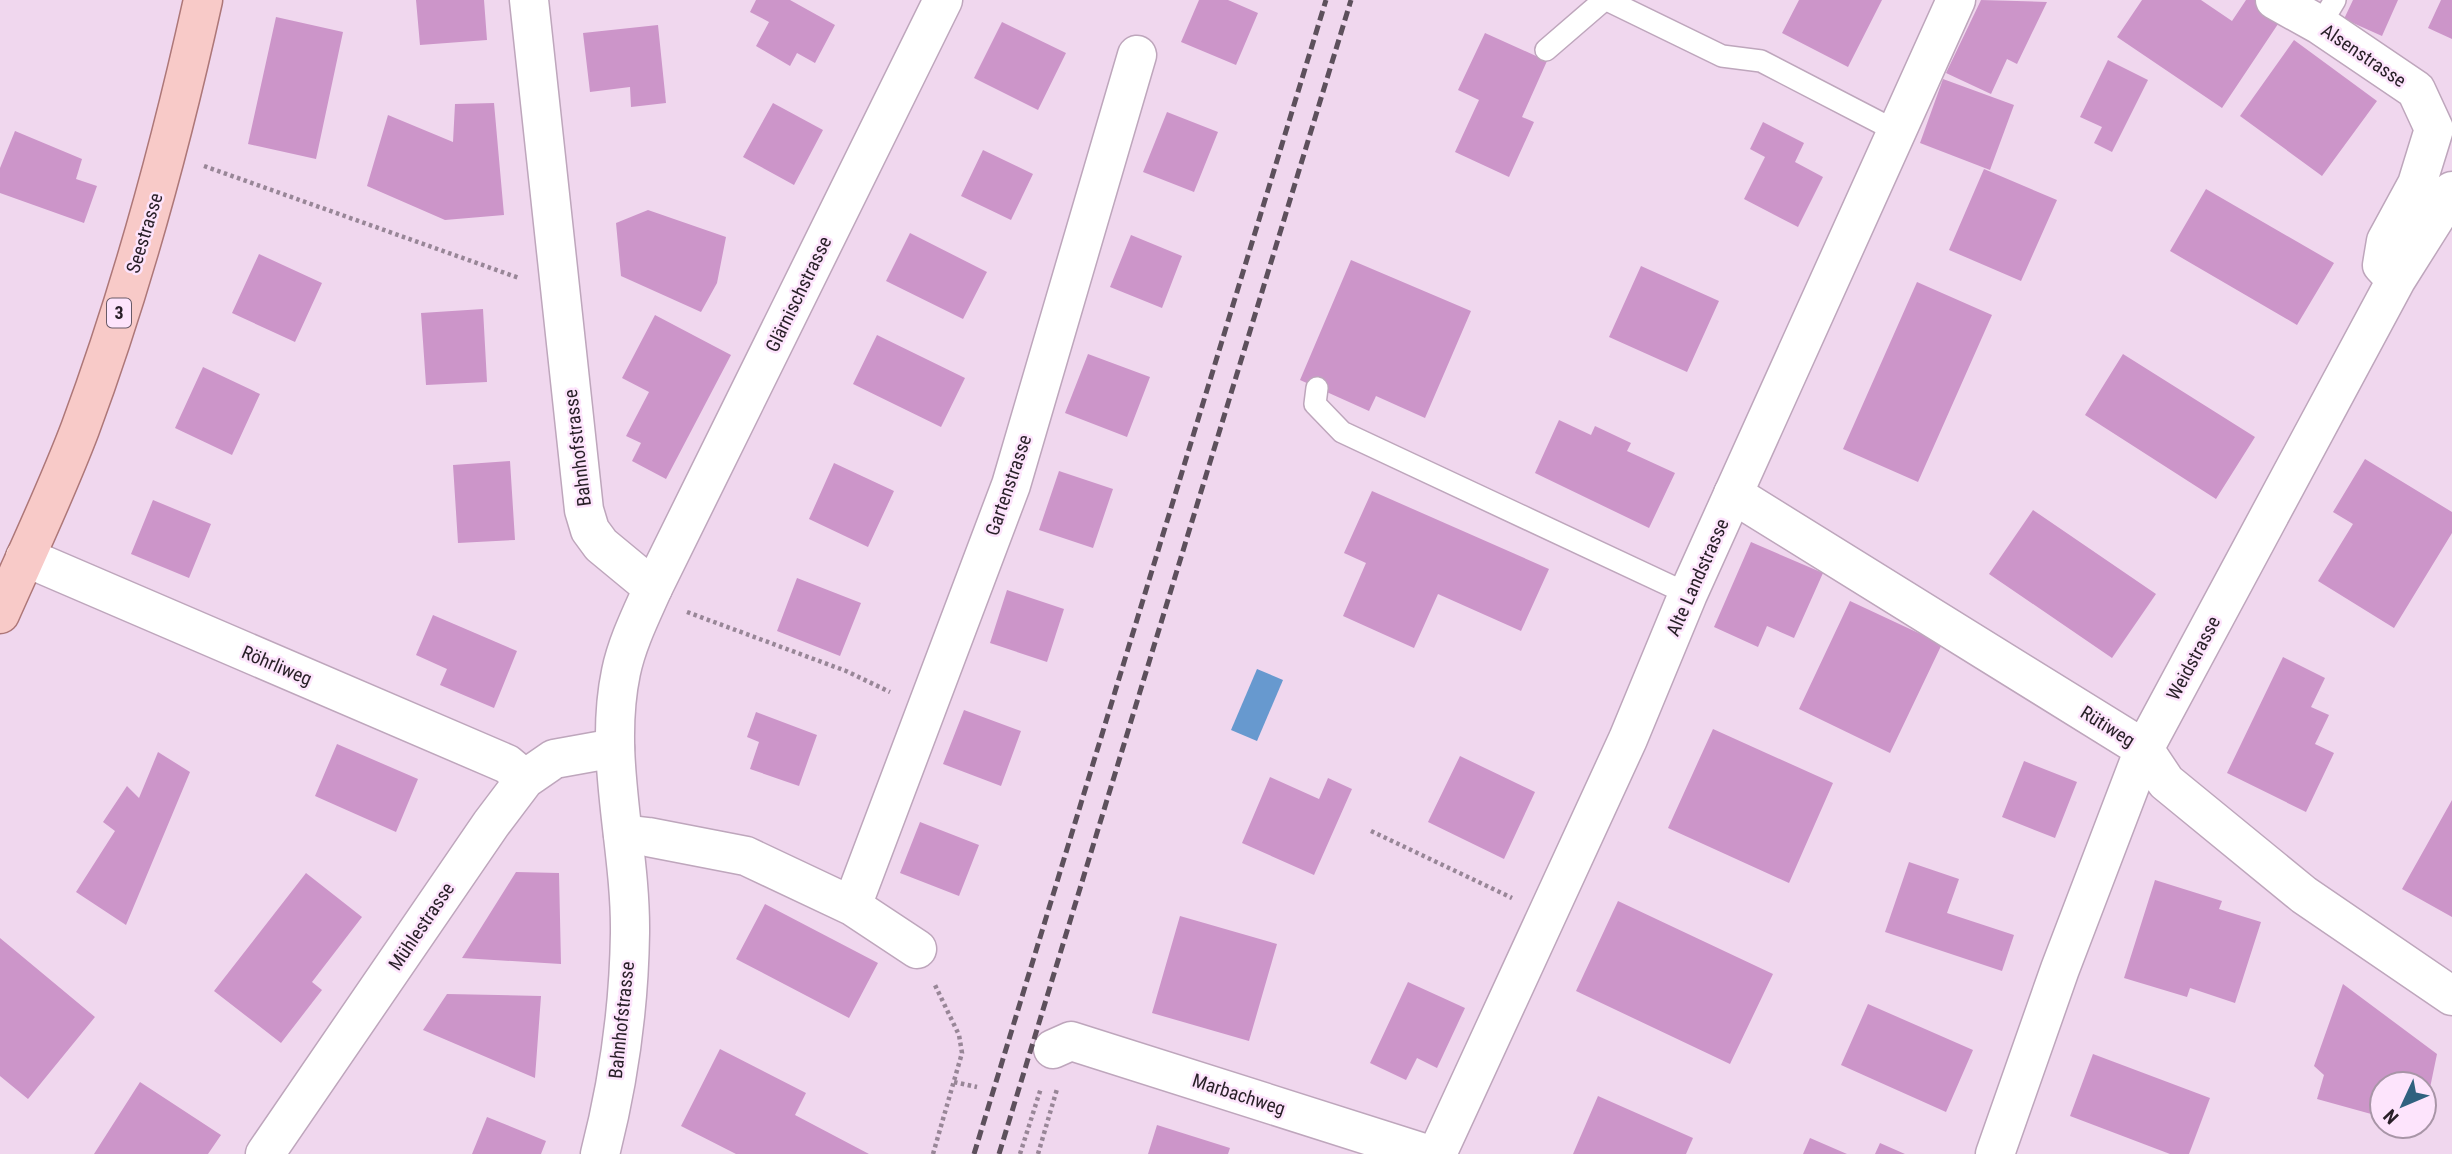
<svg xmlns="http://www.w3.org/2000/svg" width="2452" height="1154" font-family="'Roboto Condensed',sans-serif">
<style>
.water{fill:#6799cf}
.building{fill:#cc95c9}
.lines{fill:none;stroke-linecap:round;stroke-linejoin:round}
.lane-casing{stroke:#bea6bc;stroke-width:24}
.street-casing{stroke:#bea6bc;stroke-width:41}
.secondary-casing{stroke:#bea6bc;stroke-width:41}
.primary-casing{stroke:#ad7778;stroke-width:41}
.path{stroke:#988697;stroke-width:4.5;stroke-dasharray:3.5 3.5;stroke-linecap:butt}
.lane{stroke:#fff;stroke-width:21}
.street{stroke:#fff;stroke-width:38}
.secondary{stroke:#fff;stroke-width:38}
.primary{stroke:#f8cac8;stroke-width:38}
.rail{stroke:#5d505c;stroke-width:5;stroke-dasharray:10 5;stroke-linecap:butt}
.labels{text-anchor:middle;stroke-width:5;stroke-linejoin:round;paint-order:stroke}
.shield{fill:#fde4fc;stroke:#685a67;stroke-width:2}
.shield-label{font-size:18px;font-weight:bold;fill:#281f27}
.street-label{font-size:19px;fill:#281f27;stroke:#fde4fc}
</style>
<rect width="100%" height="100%" fill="#f0d7ee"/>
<path class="water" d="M1257,669L1283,680L1257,741L1231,730Z"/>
<path class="building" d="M416,0H484L487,40L420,45Z
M756,0H790L835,25L815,63L797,53L790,66L756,46L769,22L750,12Z
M1199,0H1228L1258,13L1236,65L1181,42Z
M1799,0H1882L1848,67L1782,33Z
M1981,0L2047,2L2017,64L2007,59L1991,94L1946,73Z
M2142,0H2201L2232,21L2246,0H2268L2286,12L2222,108L2117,37Z
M2353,0H2398L2382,36L2344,19Z
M2441,0H2452V39L2428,28Z
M276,17L343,32L316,159L248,144Z
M1002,22L1066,53L1038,110L974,78Z
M658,25L666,103L631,107L630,87L590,92L583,33Z
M1485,33L1547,61L1522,117L1534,122L1509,177L1455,152L1479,100L1458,90Z
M2294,40L2377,101L2322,176L2240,116Z
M2108,60L2148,80L2112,152L2094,143L2102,127L2080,117Z
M1943,79L2014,105L1990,170L1920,143Z
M494,103L504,215L445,220L367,186L388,115L453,142L455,104Z
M773,103L823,130L794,185L743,157Z
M1167,112L1218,132L1194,192L1143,172Z
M1763,122L1804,143L1795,162L1823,177L1798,227L1744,199L1765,157L1750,149Z
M15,131L82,159L76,179L97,186L84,223L0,193V168Z
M983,150L1033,174L1011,220L961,196Z
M1984,169L2057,200L2021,281L1949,250Z
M2206,189L2334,263L2297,325L2170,251Z
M648,210L726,237L717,283L701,312L621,276L616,223Z
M910,233L987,272L963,319L886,281Z
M1131,235L1182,256L1162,308L1110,287Z
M259,254L322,283L295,342L232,313Z
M1351,260L1471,311L1425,418L1376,396L1369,411L1300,380Z
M1641,266L1719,301L1687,372L1609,337Z
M1917,282L1992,315L1918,482L1843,449Z
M483,309L487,382L426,385L421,313Z
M655,315L731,355L666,479L632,461L641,443L626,436L649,392L622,378Z
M877,335L965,378L941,427L853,384Z
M1088,354L1150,377L1127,437L1065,413Z
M2123,354L2255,437L2216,499L2085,415Z
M203,367L260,394L232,455L175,428Z
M1559,420L1591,435L1595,426L1631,443L1627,451L1675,473L1649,528L1535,473Z
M2365,459L2452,512V533L2394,628L2318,581L2353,524L2333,512Z
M510,461L515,540L458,543L453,465Z
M834,463L894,491L868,547L809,519Z
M1059,471L1113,489L1093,548L1039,530Z
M1372,491L1549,569L1521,631L1438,594L1414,648L1343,616L1366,563L1344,553Z
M153,500L211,524L189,578L131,554Z
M2033,510L2156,594L2112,658L1989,574Z
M1751,542L1823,573L1794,638L1767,626L1758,647L1714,627Z
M797,578L861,603L840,656L777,631Z
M1007,590L1064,609L1047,662L990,643Z
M1850,601L1942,644L1890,753L1799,709Z
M433,615L517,651L494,708L440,685L447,669L416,655Z
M2283,657L2325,678L2311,707L2329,715L2315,744L2334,753L2306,812L2227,773Z
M964,710L1021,731L1001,786L943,764Z
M756,712L817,735L799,786L750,769L759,742L747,737Z
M1713,729L1833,783L1789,883L1668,828Z
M337,744L418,779L396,832L315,796Z
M158,752L190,772L126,925L76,892L115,831L103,822L127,786L139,798Z
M1460,756L1535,792L1504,859L1428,822Z
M2024,761L2077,782L2055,838L2002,817Z
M1270,777L1319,799L1328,778L1352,789L1314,875L1242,843Z
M2452,800V917L2402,889Z
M920,822L979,845L959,896L900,873Z
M1909,862L1959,879L1947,913L2014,935L2002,971L1885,932Z
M516,872L559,873L561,964L462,958Z
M306,873L362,917L312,982L322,990L281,1043L214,991Z
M2155,880L2222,901L2219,909L2261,922L2235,1003L2190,988L2187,997L2124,978Z
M1618,901L1773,974L1730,1064L1576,991Z
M765,904L878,963L849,1018L736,959Z
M1180,916L1277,944L1249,1041L1152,1013Z
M0,938L95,1017L28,1099L0,1076Z
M1408,982L1465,1008L1437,1068L1417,1058L1406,1080L1370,1063Z
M2343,984L2437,1054L2425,1112L2424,1084H2382V1117L2317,1099L2324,1075L2314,1066Z
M447,994L541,996L535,1078L423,1030Z
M1868,1004L1973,1050L1946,1112L1841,1065Z
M720,1049L806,1093L795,1115L869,1154H736L681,1126Z
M2093,1054L2210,1098L2189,1154H2170L2070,1116Z
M140,1082L221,1135L208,1154H94Z
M1598,1096L1693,1138L1686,1154H1573Z
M487,1117L546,1141L541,1154H472Z
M1157,1125L1230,1148L1228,1154H1148Z
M1810,1138L1847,1154H1803Z
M1880,1143L1905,1154H1875Z"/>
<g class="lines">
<defs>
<path id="lane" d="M1607,0L1722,56L1761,61L1896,131
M2320,25L2335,0
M1546,50L1604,0
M1317,388L1315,404L1342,432L1688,594"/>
<path id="street" d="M2275,0L2320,25L2416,90L2434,129L2417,184L2386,241L2382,265L2396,280
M1733,494L2144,749L2166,782L2304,895L2452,996
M25,557L507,764L525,779
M653,588L943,0
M623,834L648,837L746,856L852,906L1011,485L1137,55
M852,906L917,949
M1053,1049L1071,1041L1427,1154
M265,1154L491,824L525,779L554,759L615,748
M1995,1154L2060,969L2144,749L2396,280L2452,191"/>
<path id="secondary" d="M529,0L584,510L590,530L601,545L653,588C641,615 627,643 621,672C603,758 631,846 630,933C629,1005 618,1084 600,1154
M1437,1154L1628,739L1688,594L1956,0"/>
<path id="primary" d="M0,614C27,553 56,492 80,429C132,289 171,145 203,0"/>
</defs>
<use href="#lane" class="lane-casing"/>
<use href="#street" class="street-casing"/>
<use href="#secondary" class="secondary-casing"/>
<use href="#primary" class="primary-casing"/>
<path class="path" d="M204,166L519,278
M687,612L846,671L890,692
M1371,831L1512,898
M954,1082L977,1087
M933,1154L962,1053L959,1035L934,983
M1020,1154L1041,1088
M1038,1154L1057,1089"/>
<use href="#lane" class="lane"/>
<use href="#street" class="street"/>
<use href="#secondary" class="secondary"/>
<use href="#primary" class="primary"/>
<path class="rail" d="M974,1154L1326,0
M999,1154L1351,0"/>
</g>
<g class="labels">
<rect class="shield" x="107" y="298.5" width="24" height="29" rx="5"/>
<g class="shield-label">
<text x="119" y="319">3</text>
</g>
<g class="street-label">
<text transform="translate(2364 55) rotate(34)" y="7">Alsenstrasse</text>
<text transform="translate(144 233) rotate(-73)" y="7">Seestrasse</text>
<text transform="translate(798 294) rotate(-64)" y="7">Glärnischstrasse</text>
<text transform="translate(577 448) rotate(-97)" y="7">Bahnhofstrasse</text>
<text transform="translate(1008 485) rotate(-71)" y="7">Gartenstrasse</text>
<text transform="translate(1697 577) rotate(-66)" y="7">Alte Landstrasse</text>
<text transform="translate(2193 658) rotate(-62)" y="7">Weidstrasse</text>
<text transform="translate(277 665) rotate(23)" y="7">Röhrliweg</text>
<text transform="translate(2108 726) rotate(32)" y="7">Rütiweg</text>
<text transform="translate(421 926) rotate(-56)" y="7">Mühlestrasse</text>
<text transform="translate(621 1020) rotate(-84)" y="7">Bahnhofstrasse</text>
<text transform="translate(1239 1094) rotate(18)" y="7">Marbachweg</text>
</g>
</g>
<g transform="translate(2403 1105) rotate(226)"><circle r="33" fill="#fde4fc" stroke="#a895a7" stroke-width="2"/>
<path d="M0-5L12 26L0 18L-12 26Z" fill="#30617f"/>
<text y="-10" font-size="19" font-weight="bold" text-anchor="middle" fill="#281f27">N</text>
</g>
</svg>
